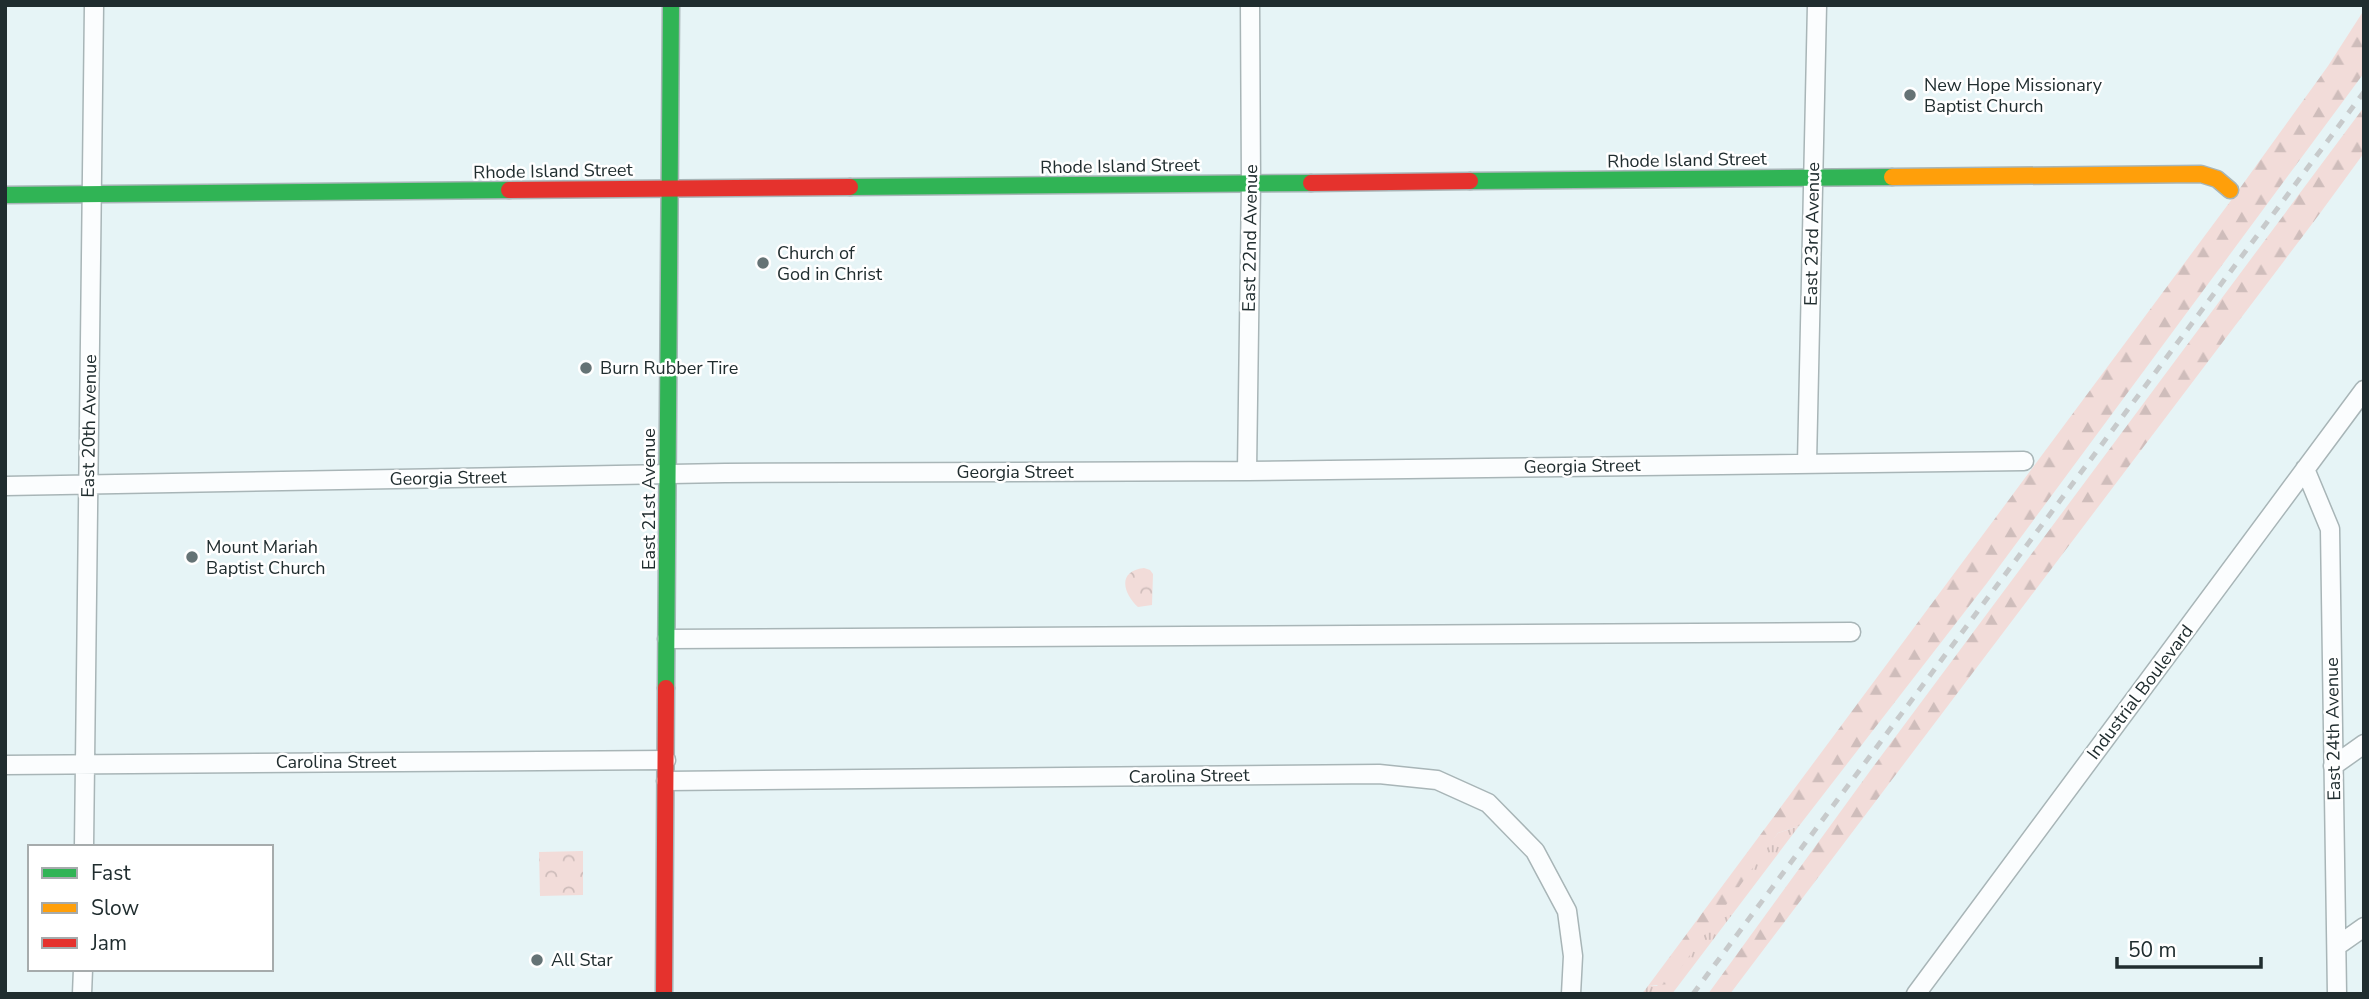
<svg xmlns="http://www.w3.org/2000/svg" width="2369" height="999" font-family="'Nunito Sans',sans-serif">
<style>
.grass{fill:url(#grass-tufts)}
.forest{fill:url(#forest-firs)}
.park{fill:url(#park-crowns)}
.lines{fill:none;stroke-linecap:round;stroke-linejoin:round}
.street-casing{stroke:#a8b5b7;stroke-width:21}
.fast-casing{stroke:#a8b5b7;stroke-width:19}
.slow-casing{stroke:#a8b5b7;stroke-width:19}
.jam-casing{stroke:#a8b5b7;stroke-width:19}
.street{stroke:#fbfdfe;stroke-width:18}
.fast{stroke:#30b455;stroke-width:16}
.slow{stroke:#ff9f0a;stroke-width:16}
.jam{stroke:#e5322d;stroke-width:16}
.rail{stroke:#c7cacb;stroke-width:5;stroke-dasharray:9 9;stroke-linecap:butt}
.poi-dot{fill:#657375;stroke:#fff;stroke-width:2.5}
.labels{text-anchor:middle;stroke-width:5;stroke-linejoin:round;paint-order:stroke}
.poi-label{font-size:18px;fill:#202d2f;stroke:#fff;text-anchor:start}
.street-label{font-size:18px;fill:#202d2f;stroke:#fff}
</style>
<defs>
<pattern id="grass-tufts" width="24" height="20" patternUnits="userSpaceOnUse" patternTransform="scale(1.75)"><rect width="24" height="20" fill="#f2dcd9"/><path d="M3 7l-1-3M5 7V3M7 7l1-3M15 17l-1-3M17 17v-4M19 17l1-3" fill="none" stroke="#cfbdbb"/></pattern>
<pattern id="forest-firs" width="22" height="20" patternUnits="userSpaceOnUse" patternTransform="scale(1.75)"><rect width="22" height="20" fill="#f2dcd9"/><path d="M5 1l3.5 6h-7zM16 11l3.5 6h-7z" fill="#cfbdbb"/></pattern>
<pattern id="park-crowns" width="20" height="18" patternUnits="userSpaceOnUse" patternTransform="scale(1.75)"><rect width="20" height="18" fill="#f2dcd9"/><path d="M2 6a3 3 0 1 1 6 0M12 15a3 3 0 1 1 6 0" fill="none" stroke="#cfbdbb"/></pattern>
</defs>
<rect width="100%" height="100%" fill="#e6f4f6"/>
<path class="grass" d="M1799,826L1672,994H1642L1648,986H1657L1778,833Z"/>
<path class="forest" d="M2364,10V73L1987,583L1799,826L1778,833L1669,984L1648,986L2235,195L2328,66Z
M2364,107V153L2318,216L1730,994H1708L1870,771Z"/>
<path class="park" d="M1144,568L1150,570L1153,574L1152,605L1138,607C1123,593 1117,571 1144,568Z
M583,851V895L540,896L539,852Z"/>
<g class="lines">
<defs>
<path id="street" d="M1807,463L1817,5
M2305,469L2330,529L2337,994
M1247,471L1251,184L1250,5
M5,486L725,473L1247,471L2024,461
M667,639L1851,632
M5,765L666,760
M2333,766L2364,744
M666,781L1379,774L1437,780L1488,803L1535,851L1567,911L1573,956L1571,994
M84,847L94,5
M2337,946L2364,927
M82,994L83,969
M1916,994L2364,390"/>
<path id="fast" d="M1470,181L1892,177
M850,187L1311,183
M5,195L509,190
M666,688L671,5"/>
<path id="slow" d="M1892,177L2201,174L2217,179L2230,190"/>
<path id="jam" d="M1311,183L1470,181
M509,190L850,187
M664,994L666,688"/>
</defs>
<use href="#street" class="street-casing"/>
<use href="#fast" class="fast-casing"/>
<use href="#slow" class="slow-casing"/>
<use href="#jam" class="jam-casing"/>
<use href="#street" class="street"/>
<use href="#fast" class="fast"/>
<use href="#slow" class="slow"/>
<use href="#jam" class="jam"/>
<path class="rail" d="M1693,994L2364,92"/>
</g>
<g class="poi-dot">
<circle cx="1910" cy="95" r="7"/>
<circle cx="763" cy="263" r="7"/>
<circle cx="586" cy="368" r="7"/>
<circle cx="192" cy="557" r="7"/>
<circle cx="537" cy="960" r="7"/>
</g>
<g class="labels">
<g class="poi-label">
<text x="1924" y="91">New Hope Missionary<tspan x="1924" dy="21">Baptist Church</tspan></text>
<text x="777" y="259">Church of<tspan x="777" dy="21">God in Christ</tspan></text>
<text x="600" y="374">Burn Rubber Tire</text>
<text x="206" y="553">Mount Mariah<tspan x="206" dy="21">Baptist Church</tspan></text>
<text x="551" y="966">All Star</text>
</g>
<g class="street-label">
<text transform="translate(1687 160) rotate(-1)" y="6">Rhode Island Street</text>
<text transform="translate(1120 166) rotate(-1)" y="6">Rhode Island Street</text>
<text transform="translate(553 171) rotate(-1)" y="6">Rhode Island Street</text>
<text transform="translate(1812 234) rotate(-89)" y="6">East 23rd Avenue</text>
<text transform="translate(1250 238) rotate(-89)" y="6">East 22nd Avenue</text>
<text transform="translate(89 426) rotate(-89)" y="6">East 20th Avenue</text>
<text transform="translate(1582 466) rotate(-1)" y="6">Georgia Street</text>
<text x="1015" y="478">Georgia Street</text>
<text transform="translate(448 478) rotate(-1)" y="6">Georgia Street</text>
<text transform="translate(649 499) rotate(-90)" y="6">East 21st Avenue</text>
<text transform="translate(2140 692) rotate(-53)" y="6">Industrial Boulevard</text>
<text transform="translate(2333 729) rotate(-91)" y="6">East 24th Avenue</text>
<text x="336" y="768">Carolina Street</text>
<text transform="translate(1189 776) rotate(-1)" y="6">Carolina Street</text>
</g>
</g>
<rect width="2369" height="999" fill="none" stroke="#202d2f" stroke-width="14"/>
<rect x="28" y="845" width="245" height="126" fill="#ffffff" stroke="#a6abac" stroke-width="2"/>
<rect x="42" y="868" width="35" height="10" fill="#30b455" stroke="#a6abac" stroke-width="2"/>
<text x="91" y="880" font-size="21" fill="#202d2f">Fast</text>
<rect x="42" y="903" width="35" height="10" fill="#ff9f0a" stroke="#a6abac" stroke-width="2"/>
<text x="91" y="915" font-size="21" fill="#202d2f">Slow</text>
<rect x="42" y="938" width="35" height="10" fill="#e5322d" stroke="#a6abac" stroke-width="2"/>
<text x="91" y="950" font-size="21" fill="#202d2f">Jam</text>
<path d="M2117 957v10h144v-10" fill="none" stroke="#202d2f" stroke-width="3.5"/>
<text x="2128" y="957" font-size="21" fill="#202d2f" stroke="#ffffff" stroke-width="5" paint-order="stroke">50 m</text>
</svg>
